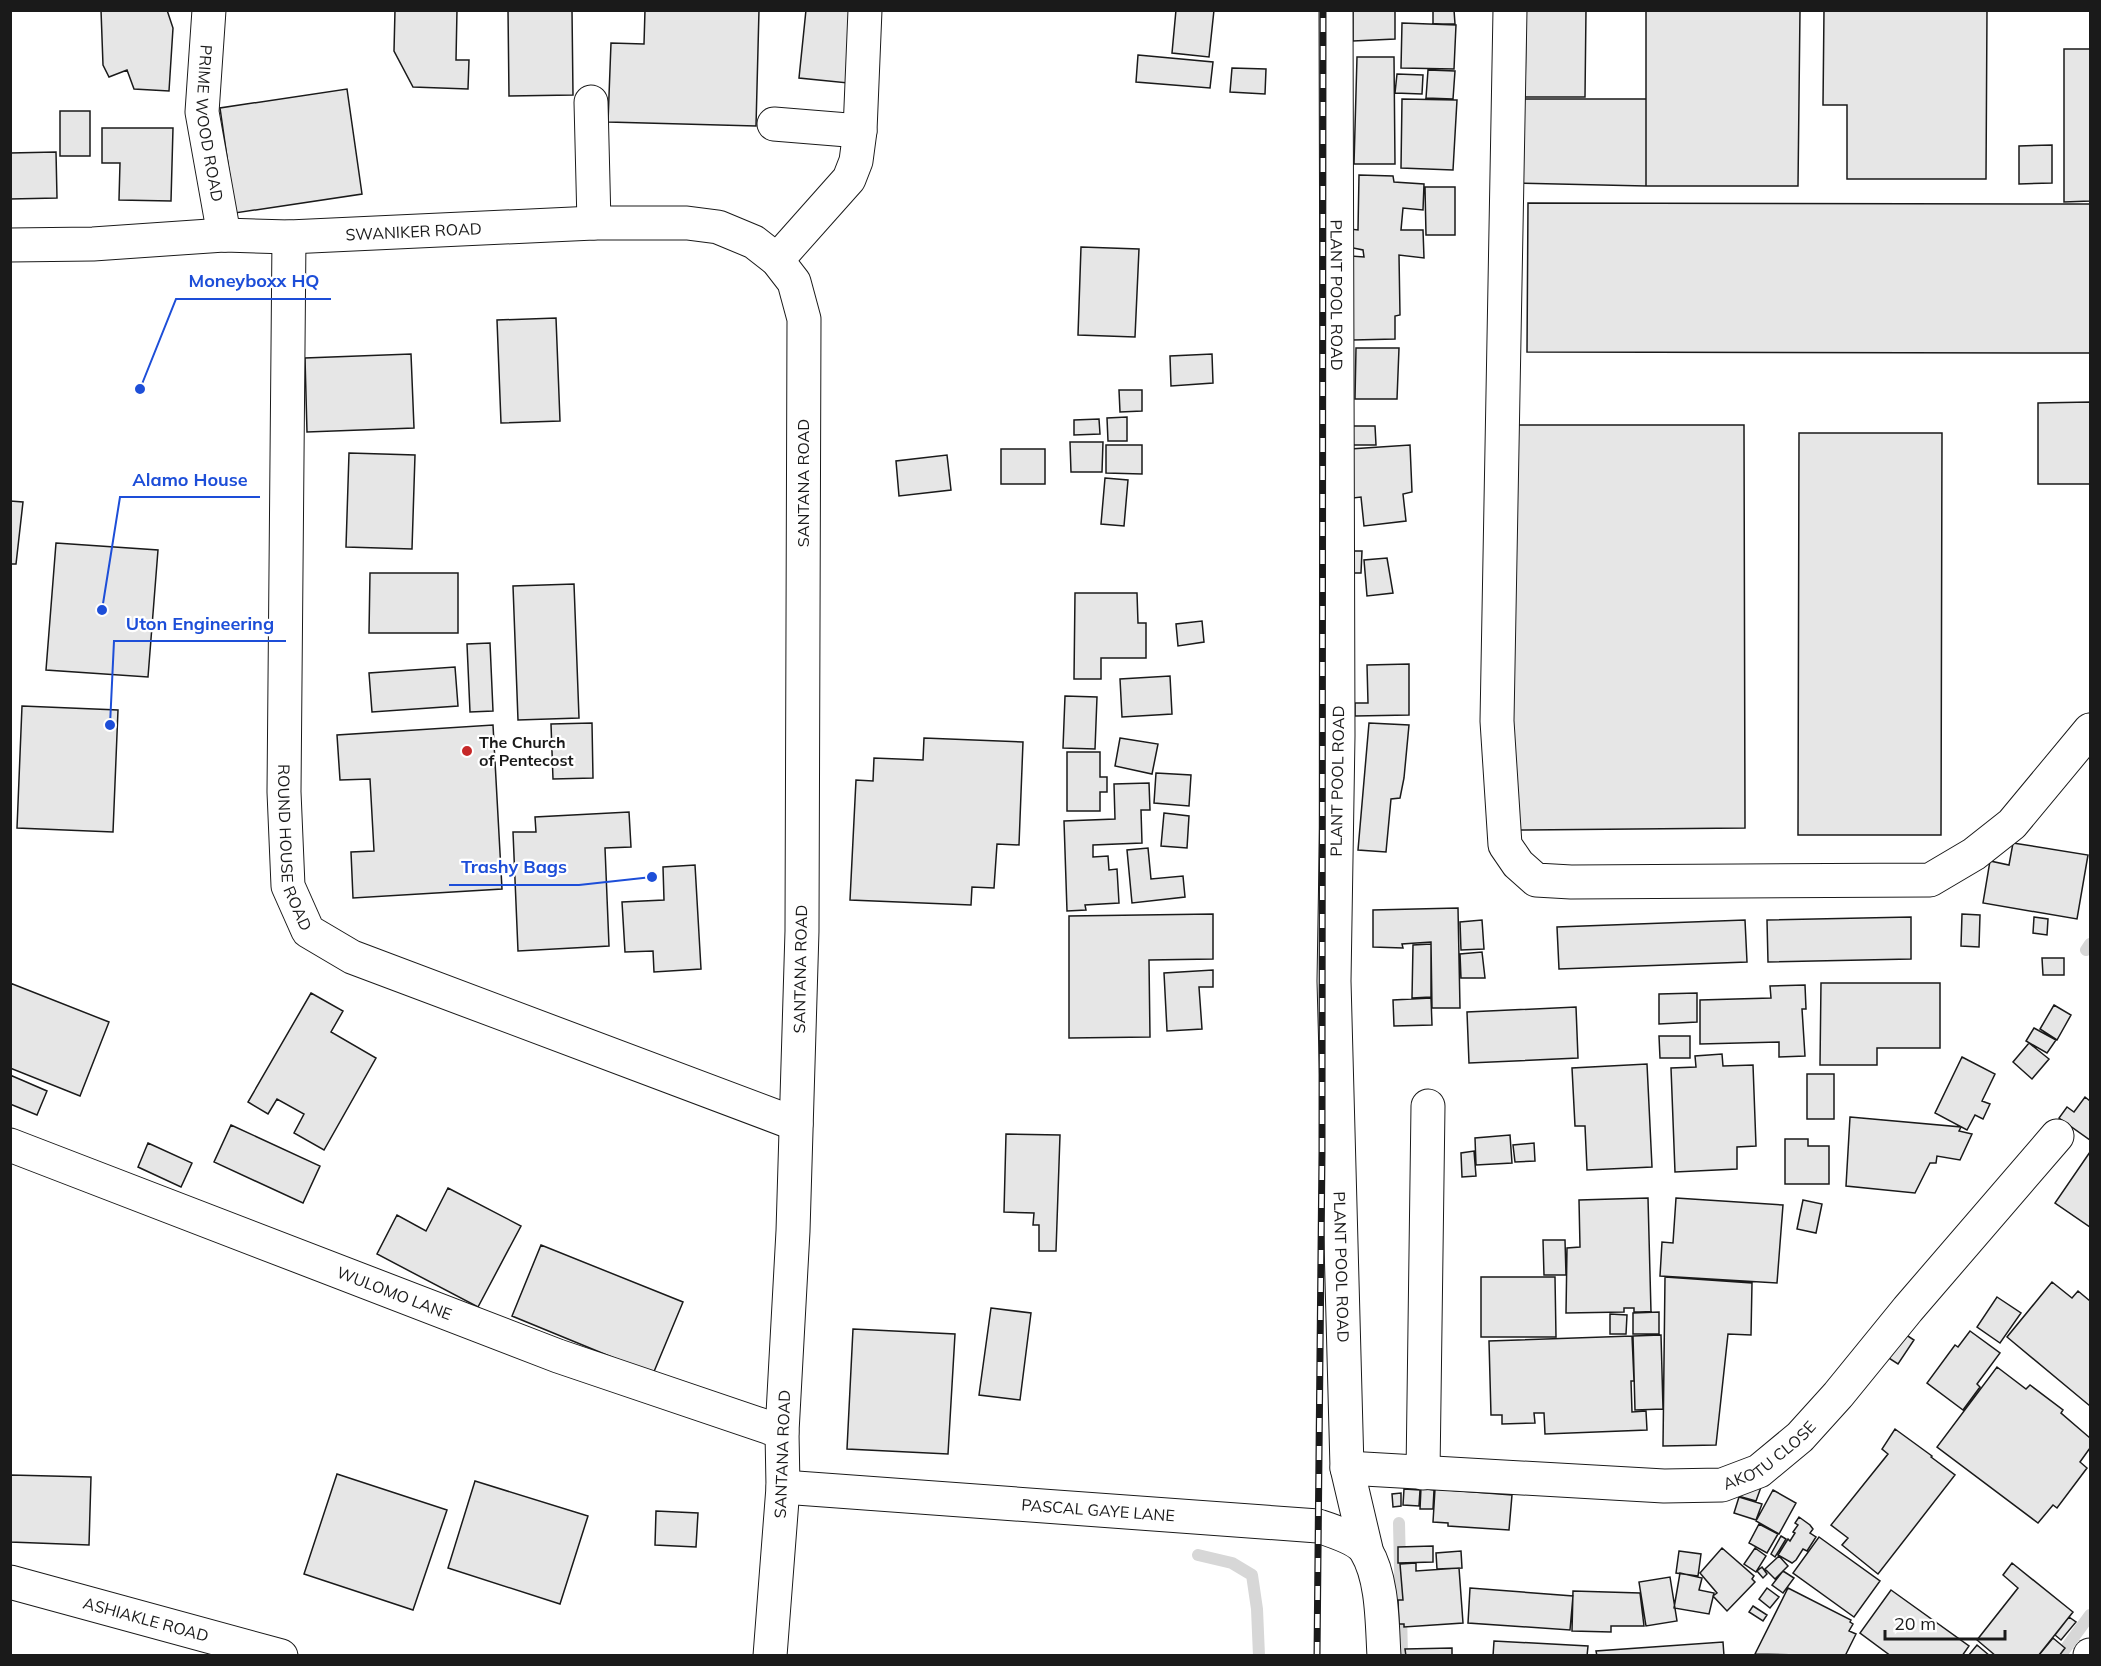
<svg xmlns="http://www.w3.org/2000/svg" width="2101" height="1666" font-family="Mulish,sans-serif">
<style>
.lines{fill:none;stroke-linecap:round;stroke-linejoin:round}
.stream{stroke:#d7d7d7;stroke-width:12}
.building{fill:#e6e6e6;stroke:#1a1a1a;stroke-width:1.5}
.minor-casing{stroke:#1a1a1a;stroke-width:35}
.minor{stroke:#fff;stroke-width:33}
.rail-casing{stroke:#1a1a1a;stroke-width:7}
.rail{stroke:#fff;stroke-width:4.5;stroke-dasharray:14;stroke-linecap:butt}
.poi-dot{fill:#c62828;stroke:#fff;stroke-width:2}
.labels{text-anchor:middle;stroke-width:4.5;stroke-linejoin:round;paint-order:stroke}
.street-label{font-size:16px;fill:#1a1a1a;stroke:#fff}
.poi-label{font-size:16px;font-weight:bold;fill:#1a1a1a;stroke:#fff;text-anchor:start}
.leader{fill:none;stroke:#1d4ed8;stroke-width:2}
.callout-dot{fill:#1d4ed8;stroke:#fff;stroke-width:2}
.callout-label{font-size:18px;text-anchor:middle;font-weight:bold;fill:#1d4ed8;stroke:#fff;stroke-width:4.5;stroke-linejoin:round;paint-order:stroke}
</style>
<rect width="100%" height="100%" fill="#fff"/>
<g class="lines">
<path class="stream" d="M2086,950L2090,944
M1399,1523L1402,1656
M1198,1555L1232,1563L1252,1575L1257,1609L1259,1656
M2060,1656L2090,1615"/>
</g>
<path class="building" d="M101,10H167L173,28L169,91L134,89L127,70L109,77L103,65Z
M395,10H457L456,60H469L468,89L413,87L394,51Z
M508,10H572L573,95L509,96Z
M645,10H759L756,126L608,122L611,43L644,44Z
M806,10H853L848,83L799,78Z
M1176,10H1214L1209,57L1172,53Z
M1353,10H1395V39L1353,41Z
M1433,10H1454L1455,24H1433Z
M1526,10H1586L1585,97H1525Z
M1646,10H1800L1798,186H1646Z
M1824,10H1987L1986,179H1847V105H1823Z
M1402,23L1456,25L1454,69L1401,68Z
M2064,49H2090V201L2064,202Z
M1138,55L1213,62L1210,88L1136,82Z
M1357,57H1394L1395,164H1354Z
M1232,68L1266,69L1265,94L1230,92Z
M1428,70L1455,71L1453,99L1426,98Z
M1397,74L1423,75L1422,94L1395,93Z
M347,89L362,194L235,213L220,108Z
M1402,99L1457,100L1453,170L1401,168Z
M1523,99H1646V186L1518,183Z
M60,111H90V156H60Z
M102,128H173L171,201L119,200L120,163H102Z
M2052,145V183L2019,184V146Z
M56,152L57,198L10,199V153Z
M1359,175L1393,176L1394,182L1424,184L1423,210L1403,208L1401,230H1423L1424,258L1399,255L1400,315L1395,316V339L1353,340L1351,256L1364,257L1363,250L1348,247L1350,229L1358,230Z
M1425,187H1455V235H1426Z
M1528,203L2090,204V353L1527,352Z
M1081,247L1139,249L1135,337L1078,335Z
M556,318L560,421L501,423L497,320Z
M1356,348H1399L1397,399H1355Z
M411,354L414,428L307,432L305,358Z
M1212,354L1213,383L1171,386L1170,356Z
M1119,390H1142V411L1120,412Z
M2090,402V484H2038V403Z
M1127,417V441H1108L1107,418Z
M1099,419L1100,434L1074,435V420Z
M1509,425H1744L1745,828L1513,830Z
M1348,426H1375L1376,445H1348Z
M1799,433H1942L1941,835H1798Z
M1070,442H1103L1102,472H1071Z
M1106,445H1142V474L1106,473Z
M1410,445L1412,492L1403,494L1406,521L1364,526L1361,497L1353,498L1350,449Z
M1001,449H1045V484H1001Z
M349,453L415,455L412,549L346,547Z
M947,455L951,490L899,496L896,461Z
M1105,478L1128,480L1124,526L1101,524Z
M10,501L23,502L16,564H10Z
M56,543L158,550L148,677L46,670Z
M1353,551H1362L1361,573H1352Z
M1387,558L1393,593L1367,596L1364,560Z
M370,573H458V633H369Z
M574,584L579,718L518,720L513,586Z
M1075,593H1137L1138,623H1146V658H1101V679H1074Z
M1202,621L1204,642L1178,646L1176,624Z
M490,643L493,711L470,712L467,644Z
M1409,664V715L1355,716V703H1368L1367,665Z
M455,667L458,706L372,712L369,673Z
M1170,676L1172,714L1122,717L1120,679Z
M1065,696L1097,697L1095,749L1063,748Z
M22,706L118,710L113,832L17,828Z
M592,723L593,778L553,779L551,724Z
M1369,723L1409,725L1404,778L1400,798L1391,799L1386,852L1358,850Z
M493,725L502,889L353,898L351,852L374,851L370,779L340,780L337,735Z
M924,738L1023,742L1019,845L997,844L994,888L972,887L971,905L850,900L856,780L873,781L874,758L923,760Z
M1120,738L1158,744L1152,774L1115,766Z
M1067,752H1100V777H1107V792H1100V811H1067Z
M1156,773L1191,775L1189,806L1154,803Z
M1149,783L1150,810H1141L1142,843L1093,845V857L1108,856L1109,870L1117,869L1119,903L1085,905L1086,910L1067,911L1064,821L1115,819L1114,784Z
M629,812L631,847L605,848L609,946L518,951L513,832H536L535,817Z
M1164,813L1189,816L1187,848L1161,846Z
M2013,843L2088,855L2077,919L1983,903L1990,861L2009,865Z
M1148,848L1151,879L1183,876L1185,897L1132,903L1127,850Z
M695,865L701,969L654,972L653,951L625,952L622,902L664,900L663,867Z
M1458,908L1460,1008H1432L1431,942L1402,944L1403,948L1373,947V910Z
M1213,914V959L1149,960L1150,1037L1069,1038V916Z
M1962,914L1980,915L1979,947L1961,946Z
M1911,917V959L1768,962L1767,920Z
M2034,917L2048,919L2047,935L2033,933Z
M1482,920L1484,949L1461,950L1460,922Z
M1745,920L1747,962L1559,969L1557,927Z
M1431,944V997L1412,998L1413,945Z
M1482,952L1485,978H1461L1460,954Z
M2042,958H2064V975H2043Z
M1213,970V987H1199L1202,1029L1167,1031L1164,973Z
M10,983L109,1022L80,1096L10,1068Z
M1821,983H1940V1048H1877V1065H1820Z
M1805,985L1806,1009H1802L1805,1056L1779,1057V1042L1700,1044V1000L1771,998L1770,986Z
M311,993L343,1011L331,1032L376,1058L324,1150L294,1133L304,1114L277,1099L268,1114L248,1102Z
M1697,993V1022L1659,1024V994Z
M1431,998L1432,1025L1394,1026L1393,1000Z
M2054,1005L2071,1015L2057,1040L2040,1029Z
M1576,1007L1578,1058L1469,1063L1467,1012Z
M2034,1028L2056,1040L2047,1053L2026,1041Z
M1659,1036H1690V1058H1660Z
M2029,1043L2049,1059L2032,1079L2013,1062Z
M1722,1054L1723,1066L1753,1065L1756,1146L1737,1147V1169L1675,1172L1671,1068L1696,1067L1695,1056Z
M1962,1057L1995,1074L1982,1101L1990,1104L1983,1119L1975,1115L1967,1130L1935,1113Z
M1647,1064L1652,1167L1587,1170L1585,1126H1575L1572,1068Z
M1807,1074H1834V1119H1807Z
M10,1075L47,1091L37,1115L10,1104Z
M2085,1097L2090,1101V1140L2059,1118L2067,1107L2074,1112Z
M1850,1117L1961,1127L1959,1131L1972,1134L1960,1160L1937,1156L1936,1163H1930L1915,1193L1846,1186Z
M231,1125L320,1166L303,1203L214,1162Z
M1006,1134L1060,1135L1056,1251H1039V1225H1033L1034,1213L1004,1212Z
M1510,1135L1512,1163L1476,1165L1475,1138Z
M1785,1139H1808V1146H1829V1184H1785Z
M148,1143L192,1163L181,1187L138,1167Z
M1534,1143L1535,1161L1515,1162L1513,1145Z
M1474,1151L1476,1176L1462,1177L1461,1153Z
M2090,1152V1227L2055,1203Z
M448,1188L521,1226L478,1307L377,1254L397,1215L426,1231Z
M1648,1198L1651,1312H1634V1308H1624V1312L1566,1313L1567,1248L1580,1247L1579,1200Z
M1676,1198L1783,1205L1777,1283L1660,1276L1662,1242L1673,1243Z
M1803,1200L1822,1204L1816,1233L1797,1229Z
M1543,1240H1565L1566,1275H1544Z
M541,1245L683,1302L653,1374L512,1316Z
M1481,1277H1555L1556,1337H1481Z
M1665,1277L1752,1283L1751,1335L1728,1334L1716,1445L1663,1446Z
M2052,1282L2072,1298L2078,1291L2090,1301V1406L2007,1337Z
M1997,1297L2021,1313L2000,1343L1977,1327Z
M991,1308L1031,1313L1020,1400L979,1395Z
M1659,1312V1334H1633V1313Z
M1610,1314L1627,1315L1626,1334H1610Z
M853,1329L955,1334L948,1454L847,1449Z
M1897,1329L1914,1340L1898,1364L1881,1353Z
M1970,1331L2000,1353L1977,1384L1980,1387L1963,1410L1927,1383L1955,1345L1958,1347Z
M1661,1335L1663,1409L1635,1410L1633,1336Z
M1632,1336L1634,1381H1631L1632,1412L1646,1411L1647,1430L1545,1434L1544,1413H1534L1535,1423L1502,1424V1415H1491L1489,1341Z
M1997,1367L2026,1389L2030,1385L2063,1410L2061,1413L2090,1438V1448L2080,1462L2087,1468L2057,1508L2053,1505L2038,1523L1937,1447Z
M1895,1429L1932,1456L1931,1457L1955,1475L1878,1574L1842,1545L1848,1538L1831,1525L1888,1454L1882,1449Z
M337,1474L447,1510L413,1610L304,1574Z
M10,1475L91,1477L89,1545L10,1542Z
M475,1481L588,1516L560,1604L448,1568Z
M1761,1487L1756,1501L1738,1496Z
M1421,1488L1434,1490L1433,1509H1420Z
M1404,1489L1420,1490L1419,1506L1403,1505Z
M1435,1489L1512,1495L1509,1530L1448,1526V1523L1433,1522Z
M1773,1490L1796,1503L1779,1534L1756,1521Z
M1401,1493V1506L1393,1507L1392,1494Z
M1739,1497L1762,1504L1756,1520L1734,1513Z
M656,1511L698,1513L696,1547L655,1545Z
M1799,1517L1810,1525L1813,1529L1810,1533L1816,1537L1807,1551L1803,1549L1796,1560L1792,1563L1778,1555L1788,1539L1790,1541L1795,1533L1793,1532L1798,1525L1795,1523Z
M1759,1524L1778,1534L1767,1553L1749,1543Z
M1781,1536L1786,1539L1775,1557L1771,1554Z
M1819,1537L1880,1581L1854,1617L1793,1573Z
M1433,1546V1562L1398,1563V1547Z
M1722,1548L1754,1576L1752,1579L1755,1582L1727,1611L1713,1596L1717,1593L1700,1573Z
M1755,1548L1766,1556L1756,1572L1744,1564Z
M1461,1551L1462,1568L1437,1569L1436,1553Z
M1679,1551L1701,1554L1698,1576L1676,1573Z
M1779,1556L1788,1566L1775,1579L1765,1569Z
M1416,1563V1571L1459,1568L1463,1623L1404,1627V1624H1399L1398,1600H1403L1400,1564Z
M2012,1563L2073,1612L2038,1656H1996L1977,1640L2018,1588L2003,1575Z
M1762,1567L1767,1574L1763,1578L1757,1571Z
M1783,1571L1794,1578L1783,1593L1772,1585Z
M1680,1573L1702,1578L1699,1590L1714,1593L1709,1614L1674,1608Z
M1670,1577L1677,1621L1646,1626L1639,1582Z
M1470,1588L1573,1596L1570,1630L1468,1623Z
M1767,1588L1779,1597L1770,1608L1759,1599Z
M1788,1588L1851,1620L1850,1622L1853,1624L1849,1631L1856,1634L1845,1656L1755,1654Z
M1891,1590L1969,1646L1962,1656H1891L1860,1633Z
M1573,1591L1640,1593L1644,1626H1611V1632L1572,1631Z
M1753,1606L1767,1615L1763,1621L1749,1612Z
M2069,1617L2076,1622L2061,1640L2055,1635Z
M2053,1638L2065,1648L2059,1656L2039,1655Z
M1494,1641L1588,1646L1587,1656H1493Z
M1723,1642L1724,1656H1597L1596,1651Z
M1977,1645L1990,1656H1968Z
M1452,1648V1656H1406L1405,1649Z"/>
<g class="lines">
<defs>
<g id="minor">
<path id="s1" d="M209,10L202,112L224,235"/>
<path id="s2" d="M1336,10L1338,736L1334,981L1347,1468L1366,1549"/>
<path d="M1510,10L1497,721L1505,845L1518,864L1536,880L1571,882L1930,880L1974,854L2012,824L2090,730"/>
<path d="M591,102L594,223"/>
<path d="M774,124L860,131"/>
<path id="s3" d="M289,237L284,792L288,886L308,931L352,957L796,1124"/>
<path id="s4" d="M10,245L93,244L224,235L289,237L594,223H687L718,227L754,242L777,260L794,282L804,319L802,931L793,1231L782,1432L783,1487L770,1656"/>
<path d="M777,260L849,179L856,161L860,131L865,10"/>
<path id="s5" d="M10,1145L558,1356L782,1432"/>
<path id="s6" d="M1347,1468L1664,1486L1722,1485L1759,1471L1800,1437L1838,1395L1908,1309L2057,1136"/>
<path d="M1423,1473L1428,1106"/>
<path id="s7" d="M783,1487L1318,1526C1330,1530 1359,1539 1366,1551C1383,1579 1382,1624 1384,1656"/>
<path id="s8" d="M10,1582L281,1656"/>
<path d="M2090,1656V1655"/>
</g>
</defs>
<use href="#minor" class="minor-casing"/>
<use href="#minor" class="minor"/>
<defs>
<path id="rail" d="M1317,1656L1322,1152L1323,10"/>
</defs>
<use href="#rail" class="rail-casing"/>
<use href="#rail" class="rail"/>
</g>
<circle class="poi-dot" cx="467" cy="751" r="6"/>
<g class="labels">
<g class="street-label">
<text dy="6" stroke="none"><textPath href="#s1" startOffset="114">PRIME WOOD ROAD</textPath></text>
<text dy="6" stroke="none"><textPath href="#s4" startOffset="404">SWANIKER ROAD</textPath></text>
<text dy="6" stroke="none"><textPath href="#s2" startOffset="285">PLANT POOL ROAD</textPath></text>
<text transform="translate(803 483) rotate(-90)" y="6">SANTANA ROAD</text>
<text transform="translate(1337 781) rotate(-89)" y="6">PLANT POOL ROAD</text>
<text dy="6" stroke="none"><textPath href="#s3" startOffset="612">ROUND HOUSE ROAD</textPath></text>
<text transform="translate(800 969) rotate(-89)" y="6">SANTANA ROAD</text>
<text dy="6" stroke="none"><textPath href="#s2" startOffset="1257">PLANT POOL ROAD</textPath></text>
<text dy="6" stroke="none"><textPath href="#s5" startOffset="412">WULOMO LANE</textPath></text>
<text dy="6" stroke="none"><textPath href="#s6" startOffset="432">AKOTU CLOSE</textPath></text>
<text transform="translate(782 1454) rotate(-88)" y="6">SANTANA ROAD</text>
<text dy="6" stroke="none"><textPath href="#s7" startOffset="316">PASCAL GAYE LANE</textPath></text>
<text dy="6" stroke="none"><textPath href="#s8" startOffset="141">ASHIAKLE ROAD</textPath></text>
</g>
<g class="poi-label">
<text x="479" y="748">The Church<tspan x="479" dy="18">of Pentecost</tspan></text>
</g>
</g>
<path class="leader" d="M140 389L176 299H331M102 610L120 497H260M110 725L114 641H286M652 877L579 885H449"/>
<g class="callout-dot">
<circle cx="140" cy="389" r="6"/>
<circle cx="102" cy="610" r="6"/>
<circle cx="110" cy="725" r="6"/>
<circle cx="652" cy="877" r="6"/>
</g>
<g class="callout-label">
<text x="254" y="287">Moneyboxx HQ</text>
<text x="190" y="486">Alamo House</text>
<text x="200" y="630">Uton Engineering</text>
<text x="514" y="873">Trashy Bags</text>
</g>
<rect width="2101" height="1666" fill="none" stroke="#1a1a1a" stroke-width="24"/>
<path d="M1885 1630v9h120v-9" fill="none" stroke="#1a1a1a" stroke-width="3"/>
<text x="1894" y="1630" font-size="18" fill="#1a1a1a" stroke="#ffffff" stroke-width="4.5" paint-order="stroke">20 m</text>
</svg>
